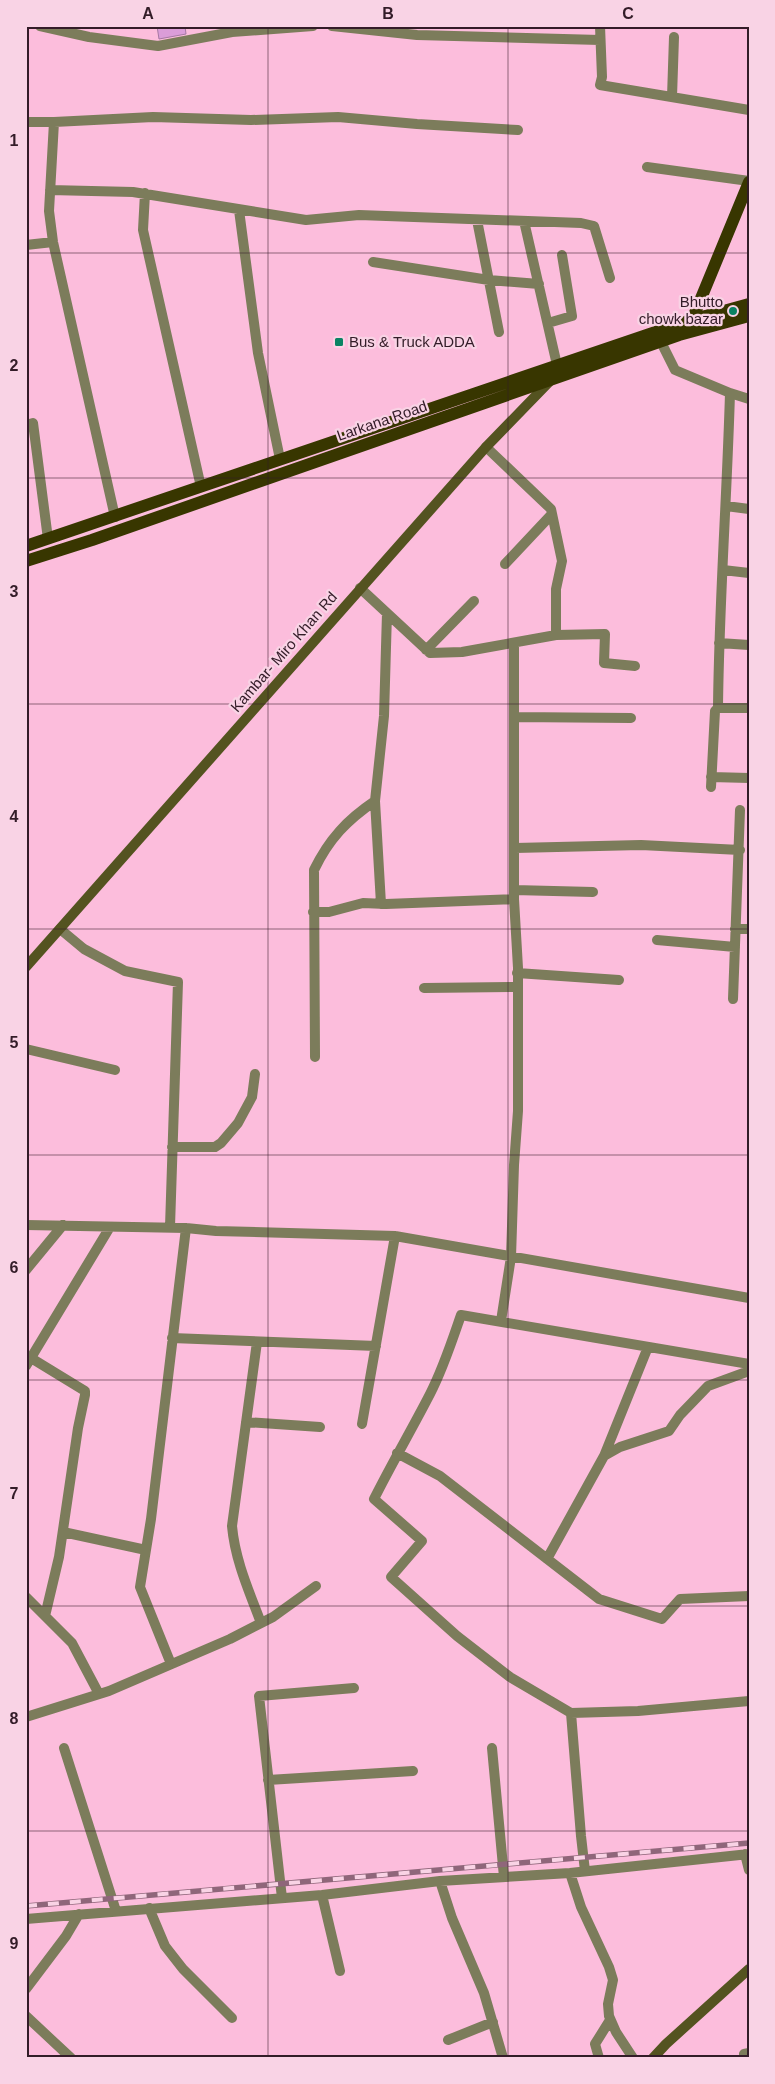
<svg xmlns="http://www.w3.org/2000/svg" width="775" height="2084" font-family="Arial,sans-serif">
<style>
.building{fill:#db9dd8;stroke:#a578a3}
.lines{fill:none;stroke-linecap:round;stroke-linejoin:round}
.street{stroke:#7c7c5b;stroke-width:10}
.secondary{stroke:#545320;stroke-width:10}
.primary{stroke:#383600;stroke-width:12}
.rail-casing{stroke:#8f667a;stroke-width:5.5}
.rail{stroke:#f9d3e5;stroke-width:4;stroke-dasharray:11;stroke-linecap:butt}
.grid{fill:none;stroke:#331c28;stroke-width:1;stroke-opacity:0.55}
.poi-dot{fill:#098363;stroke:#f9d3e5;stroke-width:2}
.labels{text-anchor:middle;stroke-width:4.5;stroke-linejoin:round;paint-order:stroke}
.poi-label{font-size:15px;fill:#331c28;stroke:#f9d3e5;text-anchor:end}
.street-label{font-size:15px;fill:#331c28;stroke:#f9d3e5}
.neatline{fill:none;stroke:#331c28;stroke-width:2}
.grid-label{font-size:16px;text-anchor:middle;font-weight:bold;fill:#331c28}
</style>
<rect width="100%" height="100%" fill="#fcbddc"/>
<path class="building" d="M157,26H185L186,34L159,39Z"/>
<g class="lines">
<path class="street" d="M40,26L89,37L158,46L232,32L313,26
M332,26L417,35L600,40
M600,26L602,77L600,85L749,110
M672,97L674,37
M26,122H54L153,117L251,120L338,117L417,124L518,130
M54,122L49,211L53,242L115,517
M647,167L749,181
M50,190L133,192L306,220L359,215L581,223L594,226L610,278
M145,193L143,230L201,487
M239,210L258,353L280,459
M477,220L499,332
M524,221L557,365
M26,245L53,242
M373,262L489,280L539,284
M548,323L572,316L562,255
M661,342L675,370L730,393C727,498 719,603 718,708L715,711L711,787
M730,393L749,399
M26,425L33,423L48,539
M486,447L551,509L562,561L556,589V635
M726,506L749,509
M505,564L552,514
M723,570L749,573
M360,588L430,653L462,652L556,635L605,634L604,663L635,666
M719,643L749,645
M426,650L474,601
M718,708H749
M514,717L631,718
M711,777L749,778
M515,848L641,845L740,850
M514,890L593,892
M381,904L375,801L384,716L387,613
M313,912H329L363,903L386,904L514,899
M60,929L84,949L125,971L178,982L170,1227
M735,929H749
M657,940L735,947
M517,973L619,980
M424,988L517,987
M733,999L740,810
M26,1049L115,1070
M315,1057L314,870C329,839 347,820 375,801
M172,1147H215L221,1143L238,1123L252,1097L255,1074
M26,1225L186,1228L216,1231L395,1236L749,1298
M26,1270L63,1225
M501,1321L511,1257L514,1165L518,1111V968L514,899V643
M172,1338L376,1346
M257,1342L232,1526C235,1560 249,1591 261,1623
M31,1358L85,1391V1395L78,1428L59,1557L45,1616
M749,1364L461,1315C452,1341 443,1369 430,1394C412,1429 392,1463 374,1499L422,1541L391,1577L457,1636L510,1677L571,1713L638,1711L749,1701
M26,1366L110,1227
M246,1422L320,1427
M362,1424L395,1236
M397,1453L440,1476L599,1599L662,1619L680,1599L749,1596
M604,1456L648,1347
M63,1532L146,1550
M547,1559L604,1456L620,1447L669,1431L680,1415L708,1386L749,1371
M26,1597L72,1643L99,1694
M171,1664L140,1587L151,1519L186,1228
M571,1713L581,1836L585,1871
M26,1717L109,1691L230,1639L273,1617L316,1586
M64,1748L116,1911
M492,1748L504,1877
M268,1780L413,1771
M745,1854L749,1870
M570,1873L581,1907L609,1967L613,1980L608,2004L609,2016L616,2032L633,2058
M440,1881L452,1918L484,1993L503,2058
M322,1895L340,1971
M282,1898L259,1696L354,1688
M149,1908L165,1946L183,1969L232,2018
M26,1919L322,1895L440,1881L570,1873L749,1854
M26,1989L66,1936L79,1914
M26,2016L71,2058
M448,2040L493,2022
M744,2054L749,2053
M599,2058L595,2044L610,2020"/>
<path class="secondary" d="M26,967L486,447L551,380
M653,2058L666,2044L749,1969"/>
<path class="primary" d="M690,325L749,182
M26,546L691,320L749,304
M26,561L92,540L679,335L749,316"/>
<defs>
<path id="rail" d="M26,1906L749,1843"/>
</defs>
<use href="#rail" class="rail-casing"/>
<use href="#rail" class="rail"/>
</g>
<path class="grid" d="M268,26V2058M508,26V2058M26,253H749M26,478H749M26,704H749M26,929H749M26,1155H749M26,1380H749M26,1606H749M26,1831H749"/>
<g class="poi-dot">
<circle cx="733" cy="311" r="5"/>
<rect x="334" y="337" width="10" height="10" rx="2.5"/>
</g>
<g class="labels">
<g class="poi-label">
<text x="723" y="307">Bhutto<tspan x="723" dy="17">chowk bazar</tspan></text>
<text x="349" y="347" text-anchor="start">Bus &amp; Truck ADDA</text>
</g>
<g class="street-label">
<text transform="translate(382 421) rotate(-19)" y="5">Larkana Road</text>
<text transform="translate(284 652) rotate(-49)" y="5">Kambar- Miro Khan Rd</text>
</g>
</g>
<rect width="775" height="2084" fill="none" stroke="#f9d3e5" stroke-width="55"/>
<rect x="28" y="28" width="720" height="2028" class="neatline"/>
<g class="grid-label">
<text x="148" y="19">A</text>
<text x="388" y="19">B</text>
<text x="628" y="19">C</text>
<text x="14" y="146">1</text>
<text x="14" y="371">2</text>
<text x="14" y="597">3</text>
<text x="14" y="822">4</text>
<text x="14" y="1048">5</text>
<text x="14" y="1273">6</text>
<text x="14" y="1499">7</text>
<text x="14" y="1724">8</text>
<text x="14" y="1949">9</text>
</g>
</svg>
